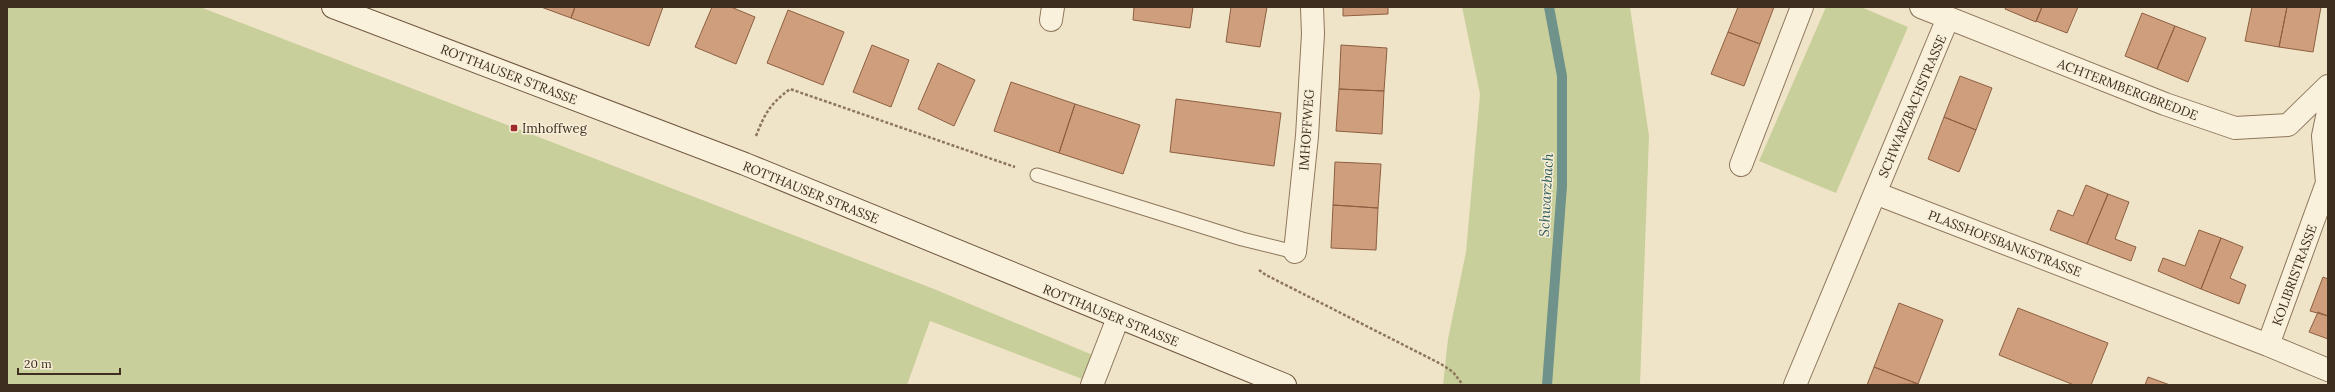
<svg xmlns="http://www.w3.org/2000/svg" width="2335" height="392" font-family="Lora,serif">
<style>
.green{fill:#c9cf9b}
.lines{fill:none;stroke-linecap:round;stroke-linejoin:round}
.stream{stroke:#6f938a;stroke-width:10}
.building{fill:#cf9f7d;stroke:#8d5f41}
.service-casing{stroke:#8d765c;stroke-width:15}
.minor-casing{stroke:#8d765c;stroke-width:24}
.secondary-casing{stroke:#6f573f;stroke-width:24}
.path{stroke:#8d765c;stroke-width:2.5;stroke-dasharray:3 2;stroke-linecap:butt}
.service{stroke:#faf1dc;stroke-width:13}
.minor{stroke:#faf1dc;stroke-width:22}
.secondary{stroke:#faf1dc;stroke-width:22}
.poi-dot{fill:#9e2a2b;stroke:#f7eed8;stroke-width:1.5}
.labels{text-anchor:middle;stroke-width:3;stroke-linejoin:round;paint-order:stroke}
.street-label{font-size:13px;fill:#3d2e20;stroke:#f7eed8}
.poi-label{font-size:13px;fill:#3d2e20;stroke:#f7eed8;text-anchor:start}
.water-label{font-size:14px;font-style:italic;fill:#2f5d5a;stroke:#f7eed8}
</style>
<rect width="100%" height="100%" fill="#f0e4c8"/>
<path class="green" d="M7,7H200L934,289L1100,358L1090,382L930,321L907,385H7Z
M1462,7H1630L1649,136L1640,385H1443L1448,339L1466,252L1480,94Z
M1826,7H1861L1908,27L1836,193L1759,161Z"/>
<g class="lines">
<path class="stream" d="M1547,385L1562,186V76L1549,7"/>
</g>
<path class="building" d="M541,7H575L571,18Z
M575,7H663L649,46L571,18Z
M712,7H731L755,17L736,64L695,47Z
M1134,7H1193L1190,28L1133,20Z
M1231,7H1267L1260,47L1226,42Z
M1343,7H1388V14L1343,16Z
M1738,7H1774L1760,44L1728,32Z
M2006,7H2042L2036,22L2005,9Z
M2042,7H2078L2067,33L2036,21Z
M2252,7H2287L2279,47L2245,41Z
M2287,7H2321L2313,52L2279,47Z
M788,10L844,32L823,85L767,63Z
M2142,13L2175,26L2157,69L2125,56Z
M2175,26L2206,38L2188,82L2157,69Z
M1728,32L1760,44L1744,86L1711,74Z
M872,45L909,60L891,107L853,92Z
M1341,45L1387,48L1384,91L1339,89Z
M938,63L975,80L954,126L918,109Z
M1960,76L1992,88L1976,130L1944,117Z
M1011,82L1075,104L1059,153L994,131Z
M1339,89L1384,91L1382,134L1336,131Z
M1176,99L1281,113L1274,166L1170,152Z
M1075,104L1140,125L1123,174L1059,153Z
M1944,117L1976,130L1959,172L1928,159Z
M1335,162L1381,164L1378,208L1333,205Z
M2086,185L2108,194L2087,244L2050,230L2058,210L2073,216Z
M2108,194L2129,202L2115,239L2136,247L2131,261L2087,244Z
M1333,205L1378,208L1376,250L1331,248Z
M2199,230L2221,238L2201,289L2158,271L2163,258L2185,266Z
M2221,238L2243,247L2230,278L2246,285L2239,304L2201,289Z
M2323,277L2328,279V316L2310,311Z
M1899,303L1943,320L1918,384L1874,367Z
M2018,308L2108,343L2091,385H2074L1999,355Z
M2318,312L2328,316V339L2309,332Z
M1874,367L1918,384L1867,385Z
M2148,377L2170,385H2145Z"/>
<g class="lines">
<defs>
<path id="service" d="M1037,175L1242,239L1295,252"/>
<path id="minor" d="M1921,7L2165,104L2235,128L2288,125L2328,86
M1051,20L1053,7
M1741,165L1802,7
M1875,193L2268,345L2328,370
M1295,252L1307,136L1313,34L1312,7
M2268,345L2327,183L2323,136L2328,112
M1092,385L1118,318
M1795,385L1948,18"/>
<path id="secondary" d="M333,7L745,164L1285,385"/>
</defs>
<use href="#service" class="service-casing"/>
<use href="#minor" class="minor-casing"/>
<use href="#secondary" class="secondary-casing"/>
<path class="path" d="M756,136C765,113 770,104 790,89L1015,167
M1259,270L1266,275L1441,364L1453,372L1463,385"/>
<use href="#service" class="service"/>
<use href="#minor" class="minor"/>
<use href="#secondary" class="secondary"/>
</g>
<rect class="poi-dot" x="510" y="124" width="8" height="8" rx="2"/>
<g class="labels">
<g class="street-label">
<text transform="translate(509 74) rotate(21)" y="5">ROTTHAUSER STRASSE</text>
<text transform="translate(2128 89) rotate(21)" y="5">ACHTERMBERGBREDDE</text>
<text transform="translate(1912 106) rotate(-67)" y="5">SCHWARZBACHSTRASSE</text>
<text transform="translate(1306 130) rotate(-86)" y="5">IMHOFFWEG</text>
<text transform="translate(811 192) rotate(22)" y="5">ROTTHAUSER STRASSE</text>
<text transform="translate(2005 243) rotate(21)" y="5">PLASSHOFSBANKSTRASSE</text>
<text transform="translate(2294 275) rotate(-70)" y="5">KOLIBRISTRASSE</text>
<text transform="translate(1111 315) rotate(22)" y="5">ROTTHAUSER STRASSE</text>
</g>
<g class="poi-label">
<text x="522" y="133">Imhoffweg</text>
</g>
<g class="water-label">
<text transform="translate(1546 195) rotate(-87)" y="5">Schwarzbach</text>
</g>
</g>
<rect width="2335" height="392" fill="none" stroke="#3d2e20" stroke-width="16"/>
<path d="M18 368v6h102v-6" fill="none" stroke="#3d2e20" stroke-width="2"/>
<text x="24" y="368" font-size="12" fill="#3d2e20" stroke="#f7eed8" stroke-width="3" paint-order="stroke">20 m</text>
</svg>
